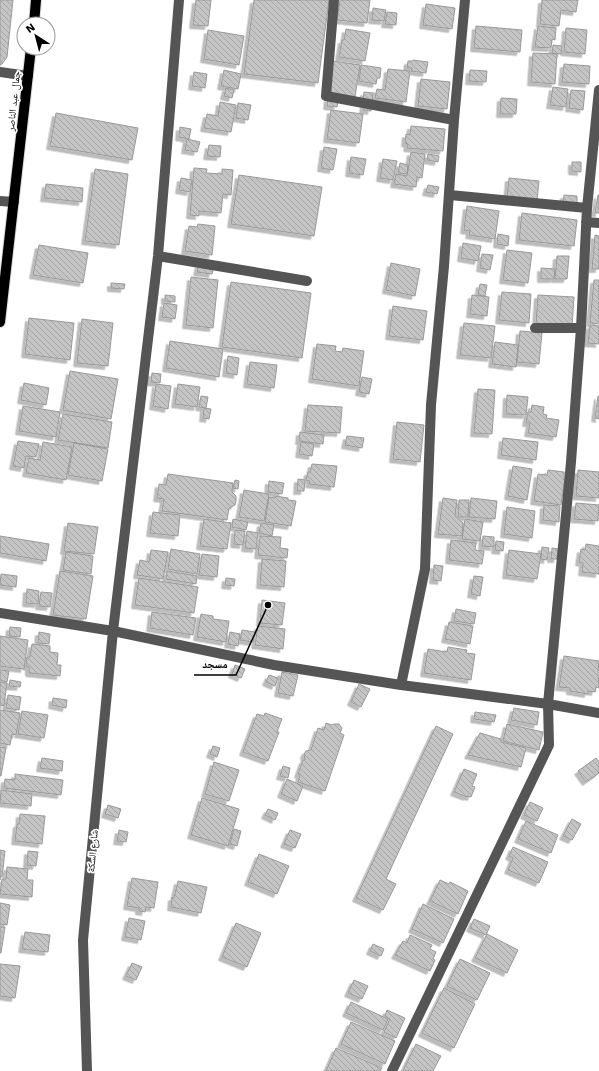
<svg xmlns="http://www.w3.org/2000/svg" width="599" height="1071" font-family="'Work Sans','Noto Naskh Arabic',sans-serif">
<style>
.building{fill:url(#building-back-hatch);stroke:#999;filter:url(#shadow)}
.lines{fill:none;stroke-linecap:round;stroke-linejoin:round}
.major-casing{stroke:#dbdbdb;stroke-width:12}
.minor{stroke:#555;stroke-width:10}
.major{stroke:#000;stroke-width:10}
.labels{text-anchor:middle;stroke-width:3.5;stroke-linejoin:round;paint-order:stroke}
.street-label{font-size:10px;fill:#000;stroke:#fff}
.leader{fill:none;stroke:#000;stroke-width:1.5}
.callout-dot{fill:#000;stroke:#fff;stroke-width:1.5}
.callout-label{font-size:11px;text-anchor:middle;font-weight:bold;fill:#000;stroke:#fff;stroke-width:3.5;stroke-linejoin:round;paint-order:stroke}
</style>
<defs>
<pattern id="building-back-hatch" width="6" height="6" patternUnits="userSpaceOnUse"><rect width="6" height="6" fill="#c4c4c4"/><path d="M-1 5l2 2M0 0l6 6M5-1l2 2" fill="none" stroke="#a7a7a7"/></pattern>
<filter id="shadow"><feDropShadow dx="-3.5" dy="3.5" stdDeviation="0" flood-color="#0004"/></filter>
</defs>
<rect width="100%" height="100%" fill="#fff"/>
<path class="building" d="M0,0H13L7,57L2,64L0,65Z
M196,0H211L208,26L193,25Z
M254,0H329L318,83L244,74Z
M340,0H370L367,23L337,20Z
M542,0H578L576,12L561,10L559,26L540,24Z
M426,4L455,8L452,29L423,25Z
M373,8L386,10L384,21L372,20Z
M387,12L397,13L396,25L385,24Z
M476,26L522,30L520,52L474,48Z
M538,26L556,28L555,40L552,39L551,48L535,47Z
M566,28L587,30L585,54L564,52Z
M346,29L370,33L365,61L339,57L342,40H344Z
M208,30L244,36L239,65L204,59Z
M553,45L562,46L561,54L552,53Z
M533,53L557,54L555,84L531,82Z
M413,60L428,62L426,73L411,71L412,68H407L408,61H413Z
M333,61L360,65L355,97L328,93Z
M564,64L590,66L589,84L562,82Z
M361,65L381,68L380,78H377L376,84L359,81Z
M388,69L410,71L406,102L375,98L377,89L385,90Z
M224,70L241,74L238,89L221,86Z
M470,70L487,71L486,82L469,81Z
M194,72L207,74L205,88L192,86Z
M421,79L450,82L447,109L418,106Z
M553,87L568,89L566,107L550,105Z
M226,88L234,90L232,98L224,96Z
M571,90L585,91L583,110L569,108Z
M364,92L373,93L372,103L363,101Z
M328,98L338,100L337,107L327,106Z
M501,98L517,99L516,114H500Z
M220,102L236,105L231,132L204,128L207,114L218,116Z
M238,103L251,105L248,120L236,118Z
M364,104L372,105L371,111L363,110Z
M331,110L363,114L359,143L327,139Z
M56,113L138,128L132,160L50,146Z
M411,126L445,129L443,151L407,148L408,144L405,143L406,134L410,135Z
M180,127L191,129L189,139L179,137Z
M187,139L200,142L197,152L185,150Z
M209,145L221,146L220,157L207,156Z
M324,147L337,149L333,170L321,168Z
M411,152L425,154L422,178L417,177L416,187L394,184L396,174L407,176Z
M428,154L439,156L438,162L427,160Z
M351,157L366,159L363,175L349,173Z
M383,159L397,161L393,180L380,178Z
M572,162H581V172L572,171Z
M400,163L408,165L407,174L398,173Z
M194,168L207,169L206,173L222,174V169L233,170L231,195L223,194L221,213L199,211V216L190,215Z
M95,169L128,174L119,245L85,241Z
M239,175L322,187L314,236L231,224Z
M181,178L192,180L190,192L179,190Z
M509,178L539,181L537,201L507,198Z
M46,184L83,188L82,202L44,198Z
M428,185L439,187L437,194L426,192Z
M564,195L577,196V205H563Z
M598,195H599V213H595Z
M467,206L499,211L495,239L469,235L470,231L464,230Z
M522,213L577,220L574,246L519,240Z
M198,224L215,226L212,255L185,251L189,226L197,227Z
M498,234L509,236L508,246L497,244Z
M595,235L599,236V269H592Z
M463,243L481,246L478,261L461,258Z
M39,245L88,253L83,283L33,275Z
M507,250L532,253L528,283L503,280Z
M482,254L493,255L490,270L480,268Z
M557,256H569L567,279H555Z
M391,263L420,269L415,296L386,290Z
M199,264L214,266L212,274L197,272Z
M541,268L555,269L554,279H541Z
M191,277L218,280L213,328L186,325Z
M594,280H599V324L590,323Z
M231,282L311,293L302,358L222,347Z
M111,283L125,284L124,289L111,288Z
M480,284L487,285L485,296L478,295Z
M502,292L531,294L529,323L499,320Z
M165,295L175,296V302L165,301Z
M472,295L489,297L487,316L470,314Z
M538,295L574,297L572,327L536,324Z
M164,303L177,305L175,319L162,317Z
M393,306L427,311L423,340L389,336Z
M29,318L74,323L70,360L25,354Z
M82,319L113,323L108,366L77,363Z
M464,323L495,326L491,358L460,355Z
M590,325L599,326V344L588,343Z
M520,331L542,333L539,364L517,362Z
M170,341L223,349L219,377L166,368Z
M495,342L518,345L516,367L492,364Z
M317,344L336,346L335,351L342,352L343,348L364,351L359,386L312,379Z
M228,356L239,358L237,375L226,373Z
M250,362L277,365L274,388L247,384Z
M70,371L118,379L111,419L63,410Z
M152,373L161,374L160,383L151,382Z
M362,377L372,379L369,394L359,392Z
M24,383L49,388L46,405L21,400Z
M156,384L171,386L168,409L153,406Z
M178,384L200,387L197,407L175,404Z
M478,389L495,390L492,434L474,433Z
M507,395L528,397L526,415L506,414Z
M201,396L208,397L206,408L199,407Z
M598,396H599V419L595,418Z
M308,405L342,407L340,433L305,431Z
M532,405L544,407L543,414L547,415L546,418L559,420L556,437L528,433L530,423H526L528,412H531Z
M23,406L60,412L56,437L19,431Z
M204,408L211,409L209,419L203,418Z
M63,414L112,422L108,448L58,440Z
M397,422L424,425L420,462L393,459Z
M300,432L324,435L323,444L299,441Z
M347,436L364,438L362,448L345,445Z
M503,438L538,442L536,460L501,455Z
M18,441L39,444L36,457L26,456L24,468L13,466Z
M43,442L72,447L66,480L26,473L29,458L40,460Z
M301,442L314,444L312,456L299,454Z
M74,443L108,449L102,481L68,475Z
M312,464L337,466L334,487L309,484L310,481L306,480L308,472H310Z
M513,466L532,469L527,500L508,496Z
M548,470L564,472V477L565,478L561,505L534,501L538,474L547,475Z
M578,470L599,472V498L576,496Z
M168,474L233,483L232,492L236,496V501L235,505L229,508L227,520L162,511L164,499L157,498L159,484L166,485Z
M298,479L305,480L304,491H297Z
M235,480L239,481L238,489L233,488Z
M269,481L284,483L282,494L268,492Z
M244,490L269,494L264,521L239,517Z
M275,496L288,498V500L296,501L291,526L265,522L269,497L275,498Z
M443,498L457,500L455,516L463,523L462,536L438,534Z
M471,498L497,501L495,519L469,517Z
M459,500H469L468,517H458Z
M576,503L599,505L598,521L574,519Z
M544,505L560,506L559,522L543,520Z
M507,507L535,511L532,538L504,534Z
M153,512L180,515L178,536L150,533Z
M204,519L231,523L227,549L200,546Z
M233,519L248,522L246,530L232,527Z
M465,519L483,522L480,541L462,539Z
M68,523L98,527L94,554L64,551Z
M261,523L274,525L272,536L259,533Z
M235,530L245,531L243,545L234,544Z
M247,531L258,533L256,549L245,548Z
M0,536L49,544L46,561L0,553Z
M260,536L281,537L280,548L288,549L287,558L258,555Z
M483,536L494,537V547L482,546Z
M451,540L476,543L475,550L484,551L482,564L449,560Z
M496,541L504,542L503,551L495,550Z
M586,544L599,546V574L582,572L583,563L579,562L581,549L585,550Z
M542,547L549,548L547,560L541,559Z
M552,548L558,549L557,559H551Z
M171,549L200,554L197,574L168,569Z
M151,550L168,552L163,579L137,575L140,560L149,562Z
M509,550L541,554L537,579L506,575Z
M66,552L93,556L91,574L63,570Z
M202,554L219,556L217,577L199,575Z
M262,559L286,561L284,587L260,585Z
M434,565L443,566L441,581L433,580Z
M60,571L93,576L86,619L53,615Z
M167,571L197,576L196,584L166,579Z
M1,574L17,576L16,587L0,585Z
M474,576L483,577L480,596L471,594Z
M139,578L198,587L194,613L135,605Z
M226,578L235,579L234,586L225,585Z
M27,589L39,591L38,604L26,603Z
M41,592L52,593L50,607L39,606Z
M262,600L285,603L282,625L260,623Z
M456,609L476,613L474,624L454,621Z
M152,612L196,618L193,635L150,628Z
M201,614L213,616V619L229,621L226,642L197,637Z
M449,622L473,626L470,644L445,639Z
M258,626L285,629L283,649L255,645Z
M10,627L21,628L20,637L9,636Z
M242,630L255,632L253,642L240,640Z
M39,632L50,634L49,644L38,643Z
M230,632L240,634L238,646L228,644Z
M0,636L28,640L24,669L0,666Z
M32,644L50,646V652L58,653L57,665H61L60,676L29,673V667L26,666L27,657H30Z
M448,647L467,650L466,653L475,654L471,680L424,673L428,649L447,652Z
M564,656L599,661L598,673L599,688L596,687L595,692L588,691V694L570,691V688L559,687Z
M235,665L245,669L241,678L232,674Z
M0,670L9,671L7,682L0,680Z
M282,672L298,675L293,696L278,693Z
M269,675L278,678L275,686L266,682Z
M10,680L21,682L20,687L9,686Z
M0,682L7,683L4,706L0,705Z
M359,684L370,689L361,707L351,702Z
M8,695L21,697L19,710L6,708Z
M53,698L67,700L66,708L52,705Z
M514,708L539,712L537,725L511,720Z
M0,710L20,713L16,735L12,734L10,745L0,743Z
M22,711L48,715L44,738L18,734Z
M475,712L496,715L494,722L474,719Z
M265,713L282,719L277,732H279L268,761L243,752L257,714L264,716Z
M326,723L332,725L334,724H339L342,728L340,733L344,735L325,791L298,782L300,775L298,774L303,760H305L304,754L306,751L311,750L318,728L324,730Z
M507,724L543,732L539,750L503,741Z
M436,726L453,734L386,879L396,884L383,910L356,898Z
M480,733L501,739V742L526,748L521,767L468,755Z
M213,746L220,748L217,757L210,754Z
M0,747L6,748L1,776H0Z
M42,758L63,761L62,771L40,768Z
M596,758L599,762V773L586,782L578,771Z
M214,762L239,770L229,801L205,794Z
M283,766L290,768L288,778L280,776Z
M464,769L477,774L472,786L475,787L471,797L467,796V797L454,792Z
M15,774L63,780L61,795L4,788L5,779L15,780Z
M287,779L303,786L297,801L281,794Z
M1,790L32,794L31,806L0,803Z
M202,798L239,809L228,846L191,835Z
M530,802L543,808L537,821L524,815Z
M108,805L121,809L118,818L105,814Z
M268,809L278,813L275,820L265,815Z
M20,814L45,816L42,844L15,841L17,824H19Z
M572,819L581,824L572,840L563,836Z
M526,821L558,835L551,853L518,839Z
M234,829L241,831L237,846L230,844Z
M119,830L128,832L126,842L117,841Z
M290,830L301,834L295,848L284,844Z
M513,847L548,862L539,883L508,870L513,858L509,856Z
M0,850L5,851L2,877H0V880Z
M28,851L38,852L36,866L27,865Z
M259,854L289,866L277,894L248,882Z
M7,867L28,869L27,880H33L32,897L0,894L2,879H6Z
M132,878L158,882L154,908L146,907L145,912L139,911V908L127,906Z
M440,880L449,884L450,882L468,891L458,914L430,901Z
M178,881L207,887L201,913L171,907L172,897L174,898Z
M0,903L10,905L7,925L0,924Z
M423,904L454,919L443,943L412,929Z
M129,918L145,921L141,940L125,937Z
M474,919L490,926L486,935L470,928Z
M236,923L261,933L247,967L222,957Z
M0,927H5L1,953H0Z
M25,932L50,935L48,952L22,949Z
M487,934L518,950L507,973L475,958Z
M410,935L432,945L430,949L436,952L433,959L435,960L430,971L395,955L403,941L407,943Z
M373,944L384,949L381,956L370,951Z
M460,959L490,973L477,1000L447,986Z
M132,963L142,967L136,980L126,976Z
M0,964L20,966L15,998L0,996Z
M354,980L368,986L362,999L348,993Z
M444,988L475,1004L454,1048L422,1033Z
M351,1002L388,1019L383,1030L346,1013Z
M387,1010L405,1018L396,1038L384,1032L390,1019L385,1016Z
M351,1022L395,1041L385,1064L341,1044Z
M416,1044L441,1056L433,1071H403Z
M336,1048L382,1068L380,1071H326Z"/>
<g class="lines">
<defs>
<path id="major" d="M34,24L36,0
M0,322L31,48"/>
</defs>
<use href="#major" class="major-casing"/>
<path class="minor" d="M334,0L326,96L454,120
M0,72L28,76
M450,195L587,208
M0,201L14,202
M586,222L599,223
M158,256L307,281
M535,328H581
M0,613L113,631L274,665L401,685L548,704L599,713
M401,685L425,569L431,405L444,266L454,120L465,0
M87,1071L83,940L113,631L158,256L179,0
M392,1071L549,745L548,704L571,462L581,328L587,208L599,90"/>
<use href="#major" class="major"/>
</g>
<g class="labels">
<g class="street-label">
<text transform="translate(13 101) rotate(-84)" y="4">جمال عبد الناصر</text>
<text transform="translate(92 851) rotate(-85)" y="4">شارع السكة</text>
</g>
</g>
<path class="leader" d="M268 605L236 675H194"/>
<circle class="callout-dot" cx="268" cy="605" r="4"/>
<g class="callout-label">
<text x="215" y="668">مسجد</text>
</g>
<g transform="translate(36 36) rotate(324)"><circle r="19" fill="#ffffff" stroke="#999999"/>
<path d="M0-3L7 15L0 10L-7 15Z" fill="#000000"/>
<text y="-6" font-size="11" font-weight="bold" text-anchor="middle" fill="#000000">N</text>
</g>
</svg>
